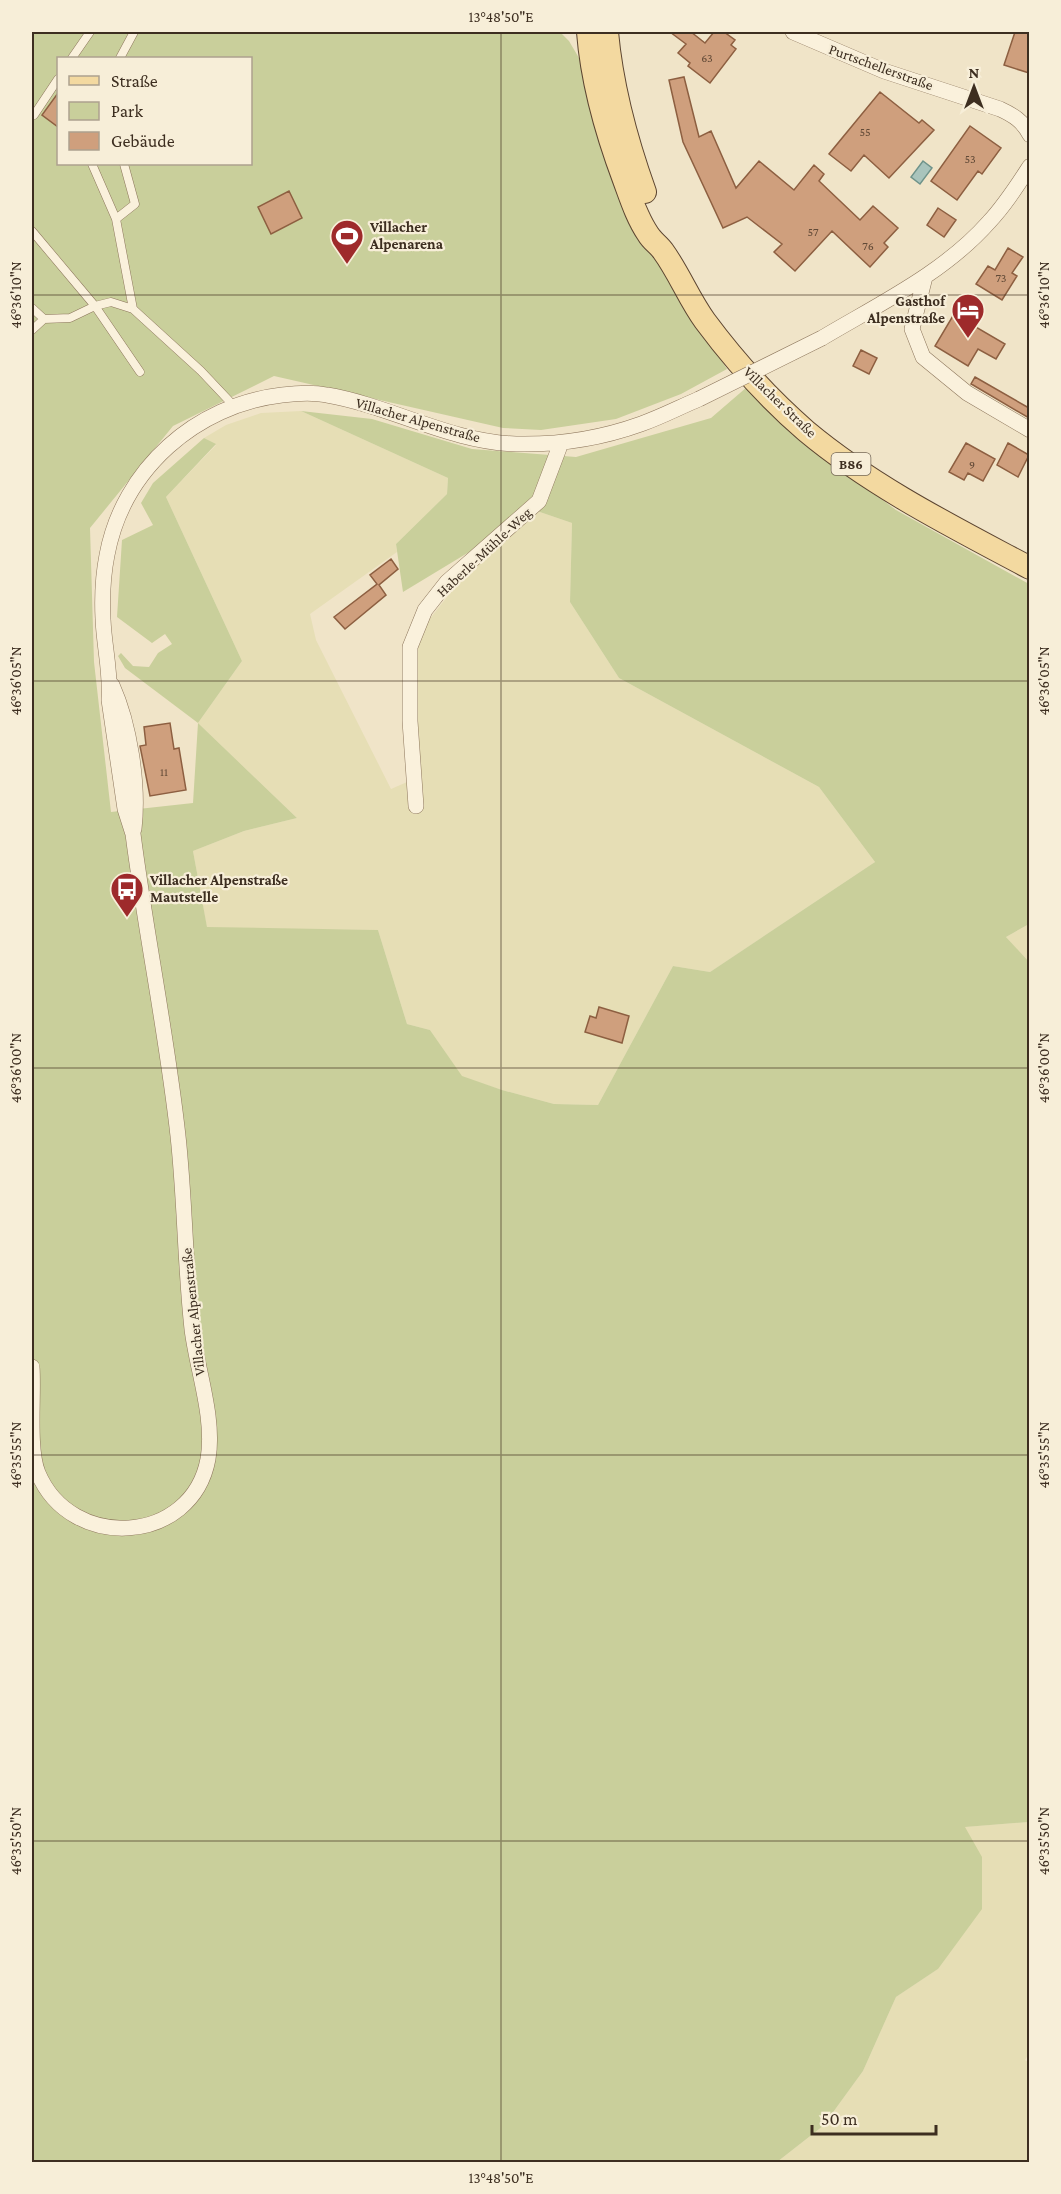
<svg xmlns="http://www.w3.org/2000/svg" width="1061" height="2194" font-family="'Crimson Pro',serif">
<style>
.farmland{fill:#e6deb5}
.green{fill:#c9cf9b;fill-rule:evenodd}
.water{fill:#a9c4bc;stroke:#6f938a;stroke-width:1.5}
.building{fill:#cf9f7d;stroke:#8d5f41;stroke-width:1.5}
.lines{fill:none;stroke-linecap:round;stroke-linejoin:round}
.lane-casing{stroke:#8d765c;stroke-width:9}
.street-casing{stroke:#8d765c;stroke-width:16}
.primary-casing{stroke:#5b4430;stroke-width:24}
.lane{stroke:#faf1dc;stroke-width:8}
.street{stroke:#faf1dc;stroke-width:15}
.primary{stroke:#f3d9a0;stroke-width:22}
.street-bridge-casing{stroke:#8d765c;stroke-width:16;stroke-linecap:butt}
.street-bridge{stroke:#faf1dc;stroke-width:15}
.ticks{fill:none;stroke:#3d2e20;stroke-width:1.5;stroke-opacity:0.45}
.labels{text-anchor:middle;stroke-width:4.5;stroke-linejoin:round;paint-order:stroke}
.number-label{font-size:12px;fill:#624a37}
.shield{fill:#f7eed8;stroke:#756857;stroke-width:1.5}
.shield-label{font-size:14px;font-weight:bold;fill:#3d2e20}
.street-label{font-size:15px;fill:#3d2e20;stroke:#f7eed8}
.poi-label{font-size:15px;font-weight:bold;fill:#3d2e20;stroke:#f7eed8;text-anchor:start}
.neatline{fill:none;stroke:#3d2e20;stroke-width:2}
.ticks-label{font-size:15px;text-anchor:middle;fill:#3d2e20}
</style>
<rect width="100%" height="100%" fill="#f0e4c8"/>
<path class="farmland" d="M301,411L448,478L447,494L396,544L397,552L310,614L316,640L391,789L414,779L413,640L466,573L537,511L572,523L570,602L619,678L819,787L875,862L710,972L673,966L598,1105L554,1104L502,1090L462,1077L430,1030L407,1024L378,930L207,928L193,851L244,831L297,818L198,723L242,661L166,497L216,445L204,438L226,425L261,413Z
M1029,924V963L1006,937Z
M1029,1822L1030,2052L1025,2060L1030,2063L1029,2162H777L823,2126L863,2071L896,1997L938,1969L964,1827Z"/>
<path class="green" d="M32,32H560L569,41L579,58L689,311L727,369L681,394L616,419L541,430L503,428L274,376L173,426L90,528L94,662L111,812L193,803L198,723L125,668L118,656L121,653L133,666L149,667L158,653L172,644L165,634L152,643L117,617L122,540L153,525L141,503L153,483L204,438L216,444L166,497L242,661L198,723L297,818L244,831L193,851L207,927L378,930L407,1024L430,1030L462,1076L502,1090L554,1104L598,1105L673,966L710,972L875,862L819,787L619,678L570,602L572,523L537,511L403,592L396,544L447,494L448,478L301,411L372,419L472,449L576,457L711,418L747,387L819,452L896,510L1029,584V924L1006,937L1030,963L1029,1822L965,1827L982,1857V1909L938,1969L896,1997L863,2071L823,2126L777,2162H32ZM58,58H250V164H58Z"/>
<path class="water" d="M923,161L932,168L920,184L911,177Z"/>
<path class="building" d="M670,32H691L705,43L714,32H724L735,40L731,45L736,49L710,83L688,66L690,63L678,53L686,44Z
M1015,32H1029V73L1004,65Z
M684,77L699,137L711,131L736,188L759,161L794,190L814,165L824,174L819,181L860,220L873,206L898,228L884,243L888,247L870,267L832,231L795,271L774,252L782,244L747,217L723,228L683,142L669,80Z
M880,92L919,123L922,120L934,130L889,178L864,155L851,171L829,154Z
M58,93V127L42,115Z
M970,126L1001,148L982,174L978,171L957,200L931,181Z
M289,191L302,218L271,234L258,207Z
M938,208L956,220L944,237L927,225Z
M1008,248L1023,257L1012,273L1017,276L1002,300L976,284L988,266L995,270Z
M957,309L977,321L974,326L1005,344L996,359L978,349L968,366L935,346Z
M861,350L877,358L869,374L853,366Z
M975,377L1029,408V418L973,385L971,384Z
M966,443L995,459L983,481L968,473L964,480L949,472Z
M1008,443L1029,455L1018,477L997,465Z
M391,559L398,569L379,585L386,595L345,629L334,617L377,584L370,575Z
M170,723L174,749L179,748L186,790L150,796L140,746L146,745L144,727Z
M599,1007L629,1016L622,1043L585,1032L590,1016L596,1018Z"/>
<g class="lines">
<defs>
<path id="lane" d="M72,58L90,32
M120,58L134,32
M34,115L58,79
M92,164L116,219L133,309L201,371L234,406
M116,219L135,204L124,164
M32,231L95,306L140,372
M32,308L44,319L70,318L95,306L111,302L133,309
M32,330L44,319"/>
<path id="street" d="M793,32L884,71L1000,109C1013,115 1023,121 1030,135
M925,277L912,329L923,357L967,393L1030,430
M822,338C879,304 944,273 989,222C1005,205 1017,186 1030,166
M112,685C130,725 139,785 134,829
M416,806L410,721V647L425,610L447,582L539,501L561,443
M32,1367C34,1395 28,1449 38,1473C71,1552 192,1545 208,1459C215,1418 197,1370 192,1329C185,1265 185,1200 178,1136C167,1035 146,935 133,834L125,809L109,700C111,672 104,646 103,619C102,598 103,575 107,555C123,469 196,405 282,395C297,393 313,392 327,395C391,406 450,442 516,444C557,445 602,438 641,424C661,417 680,407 699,399"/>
<path id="primary" d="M588,32C592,84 606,132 624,180C631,199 637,218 648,234C652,241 659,245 663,251C679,273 689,299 705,321C734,360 769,399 806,431C873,487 953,527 1030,568
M607,32C612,87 626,139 645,192"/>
</defs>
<use href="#lane" class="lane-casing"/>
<use href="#street" class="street-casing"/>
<use href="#primary" class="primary-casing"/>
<use href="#lane" class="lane"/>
<use href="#street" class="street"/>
<use href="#primary" class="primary"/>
<defs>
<path id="street-bridge" d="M699,399L822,338"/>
</defs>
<use href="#street-bridge" class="street-bridge-casing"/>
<use href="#street-bridge" class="street-bridge"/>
</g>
<path class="ticks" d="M501,32V2162M32,295H1030M32,681H1030M32,1068H1030M32,1455H1030M32,1841H1030"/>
<defs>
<symbol id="stadium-pin" viewBox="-11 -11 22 30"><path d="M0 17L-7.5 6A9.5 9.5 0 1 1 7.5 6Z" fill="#9e2a2b" stroke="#f7eed8"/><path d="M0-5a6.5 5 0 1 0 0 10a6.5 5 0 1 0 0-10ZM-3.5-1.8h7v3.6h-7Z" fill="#fff"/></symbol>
<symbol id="hotel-pin" viewBox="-11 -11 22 30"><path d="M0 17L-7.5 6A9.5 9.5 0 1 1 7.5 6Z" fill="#9e2a2b" stroke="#f7eed8"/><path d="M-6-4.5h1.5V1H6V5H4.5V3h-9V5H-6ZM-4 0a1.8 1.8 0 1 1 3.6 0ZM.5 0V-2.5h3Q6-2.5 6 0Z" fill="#fff"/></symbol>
<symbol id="bus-pin" viewBox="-11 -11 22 30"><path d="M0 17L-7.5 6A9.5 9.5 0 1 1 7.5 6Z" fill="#9e2a2b" stroke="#f7eed8"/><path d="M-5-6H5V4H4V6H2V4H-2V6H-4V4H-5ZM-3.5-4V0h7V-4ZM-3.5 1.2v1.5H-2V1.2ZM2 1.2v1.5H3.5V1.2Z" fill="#fff"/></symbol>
</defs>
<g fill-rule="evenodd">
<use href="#stadium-pin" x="328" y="217" width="38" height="52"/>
<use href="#hotel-pin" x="949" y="291" width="38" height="52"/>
<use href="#bus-pin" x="108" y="870" width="38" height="52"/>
</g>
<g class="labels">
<g class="number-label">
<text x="707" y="62">63</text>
<text x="865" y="136">55</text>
<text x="970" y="163">53</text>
<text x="813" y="236">57</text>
<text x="868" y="250">76</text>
<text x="1001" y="282">73</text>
<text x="972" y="469">9</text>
<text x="164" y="776">11</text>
</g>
<rect class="shield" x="831.5" y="453" width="39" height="22" rx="4.5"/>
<g class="shield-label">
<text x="851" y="469">B86</text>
</g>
<g class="street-label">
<text transform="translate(881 67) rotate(20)" y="5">Purtschellerstraße</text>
<text transform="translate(780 402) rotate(44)" y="5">Villacher Straße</text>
<text transform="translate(418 420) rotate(16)" y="5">Villacher Alpenstraße</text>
<text transform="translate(484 552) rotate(-43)" y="5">Haberle-Mühle-Weg</text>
<text transform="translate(193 1312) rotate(-96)" y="5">Villacher Alpenstraße</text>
</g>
<g class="poi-label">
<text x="370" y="232">Villacher<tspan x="370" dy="17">Alpenarena</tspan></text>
<text x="945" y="306" text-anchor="end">Gasthof<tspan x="945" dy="17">Alpenstraße</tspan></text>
<text x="150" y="885">Villacher Alpenstraße<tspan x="150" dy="17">Mautstelle</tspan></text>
</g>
</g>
<rect width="1061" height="2194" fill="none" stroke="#f7eed8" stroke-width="66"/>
<rect x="57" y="57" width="195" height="108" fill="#f7eed8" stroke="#ada18e" stroke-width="1.5"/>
<rect x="69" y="76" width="30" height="9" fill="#f3d9a0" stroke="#ada18e" stroke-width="1.5"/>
<text x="111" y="87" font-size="18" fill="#3d2e20">Straße</text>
<rect x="69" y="102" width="30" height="18" fill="#c9cf9b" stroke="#ada18e" stroke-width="1.5"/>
<text x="111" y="117" font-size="18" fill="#3d2e20">Park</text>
<rect x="69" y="132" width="30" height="18" fill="#cf9f7d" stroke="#ada18e" stroke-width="1.5"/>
<text x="111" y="147" font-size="18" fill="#3d2e20">Gebäude</text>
<g transform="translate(974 87)" stroke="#f7eed8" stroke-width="4.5" paint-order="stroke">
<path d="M0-4.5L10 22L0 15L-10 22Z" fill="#3d2e20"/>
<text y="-9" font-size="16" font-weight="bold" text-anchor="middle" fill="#3d2e20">N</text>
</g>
<path d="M812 2125v9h124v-9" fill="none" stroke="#3d2e20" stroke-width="3"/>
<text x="821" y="2125" font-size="18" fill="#3d2e20" stroke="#f7eed8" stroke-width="4.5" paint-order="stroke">50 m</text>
<rect x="33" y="33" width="995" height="2128" class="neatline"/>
<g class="ticks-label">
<text x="501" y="22">13°48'50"E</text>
<text transform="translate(16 295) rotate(-90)" y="5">46°36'10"N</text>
<text transform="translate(1044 295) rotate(-90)" y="5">46°36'10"N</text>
<text transform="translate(16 681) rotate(-90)" y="5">46°36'05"N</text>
<text transform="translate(1044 681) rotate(-90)" y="5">46°36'05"N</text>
<text transform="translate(16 1068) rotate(-90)" y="5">46°36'00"N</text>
<text transform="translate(1044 1068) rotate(-90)" y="5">46°36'00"N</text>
<text transform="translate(16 1455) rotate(-90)" y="5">46°35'55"N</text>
<text transform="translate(1044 1455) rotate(-90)" y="5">46°35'55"N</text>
<text transform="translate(16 1841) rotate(-90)" y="5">46°35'50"N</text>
<text transform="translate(1044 1841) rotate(-90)" y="5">46°35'50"N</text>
<text x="501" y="2183">13°48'50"E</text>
</g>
</svg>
